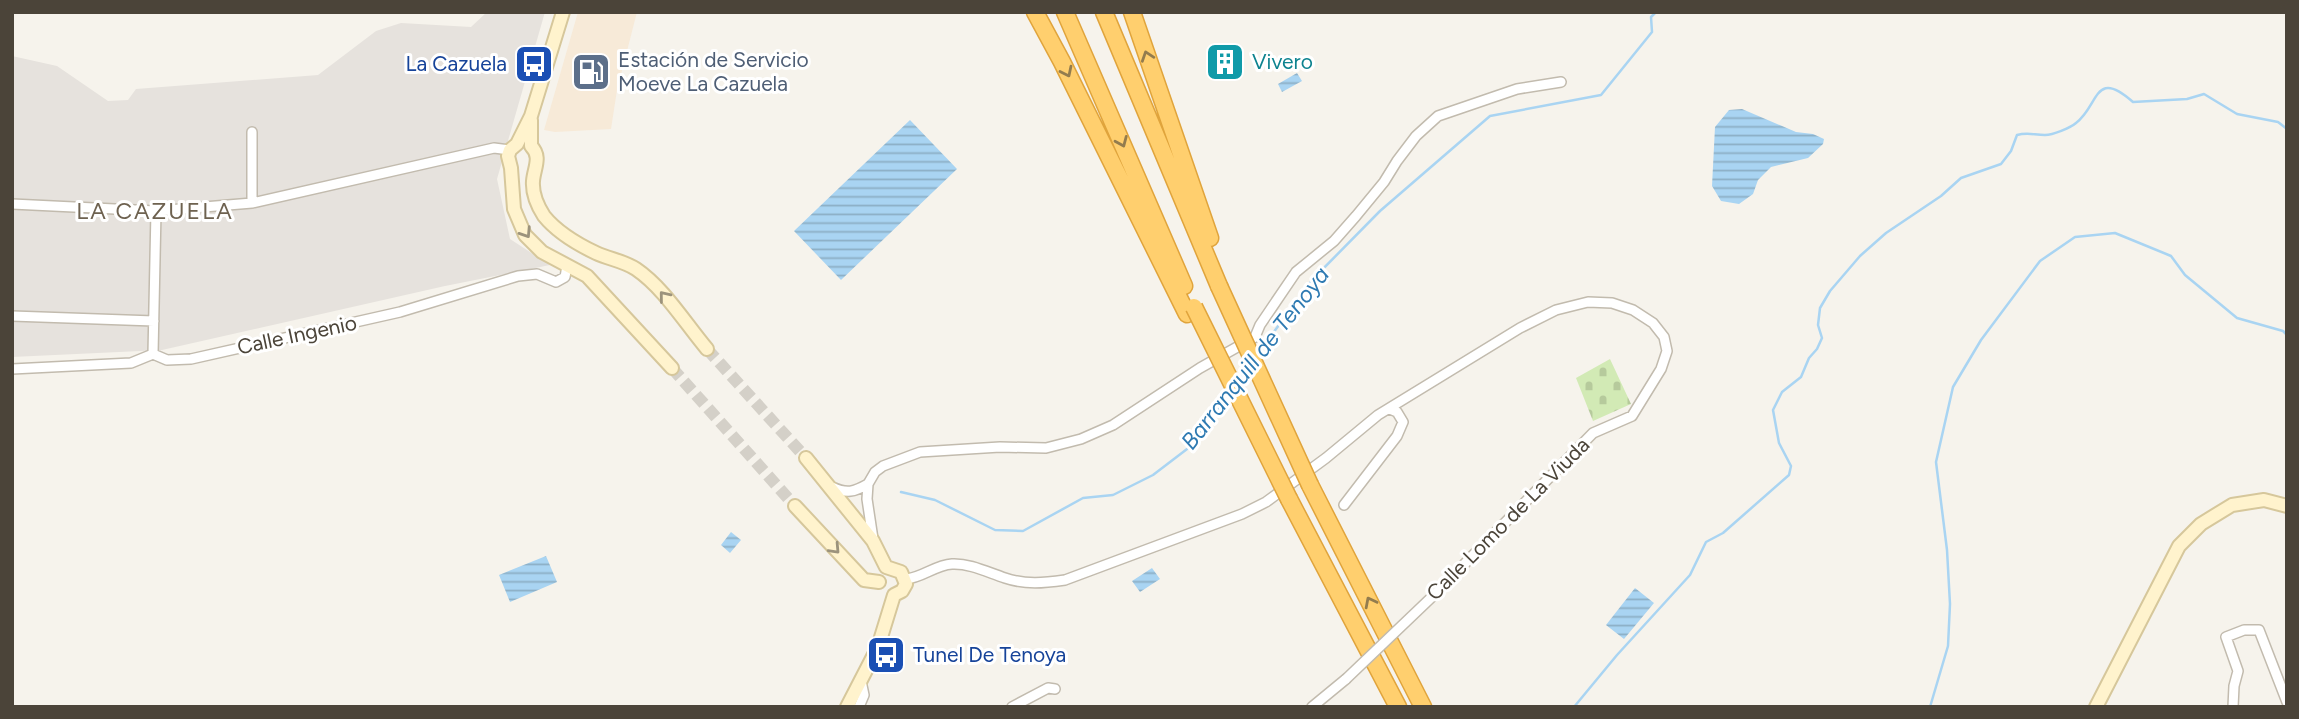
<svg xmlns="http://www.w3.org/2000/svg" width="2299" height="719" font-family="Figtree,sans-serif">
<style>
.commercial{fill:#f7ead8}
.industrial{fill:#e6e2dd}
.cemetery{fill:url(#cemetery-stones)}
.water{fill:url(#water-rules)}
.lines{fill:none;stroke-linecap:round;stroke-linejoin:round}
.stream{stroke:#a9d4f2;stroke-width:2.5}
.secondary-tunnel{stroke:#d4d0c8;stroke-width:12;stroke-dasharray:12 6;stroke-linecap:butt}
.minor-casing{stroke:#c2bbae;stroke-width:12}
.secondary-casing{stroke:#d6c79b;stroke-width:16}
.motorway-casing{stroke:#e0a43c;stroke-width:19}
.minor{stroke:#fff;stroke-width:9}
.secondary{stroke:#fff3cd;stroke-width:12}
.motorway{stroke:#ffcf6e;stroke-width:16}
.minor-bridge-casing{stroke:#c2bbae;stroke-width:12;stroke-linecap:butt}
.motorway-bridge-casing{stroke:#e0a43c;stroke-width:19;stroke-linecap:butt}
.minor-bridge{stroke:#fff;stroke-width:9}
.motorway-bridge{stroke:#ffcf6e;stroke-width:16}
.oneway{stroke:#937c4e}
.oneway2{stroke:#9c937c}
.labels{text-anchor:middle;stroke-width:6;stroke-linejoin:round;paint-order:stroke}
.service-label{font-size:21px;fill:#4e5e75;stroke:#fff;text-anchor:start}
.culture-label{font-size:21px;fill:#0d838f;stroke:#fff;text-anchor:start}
.transit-label{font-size:21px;fill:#164399;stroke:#fff;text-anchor:end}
.street-label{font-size:21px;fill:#4b4439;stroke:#fff}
.neighbourhood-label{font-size:23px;letter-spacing:2px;fill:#6e6250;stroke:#fff}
.water-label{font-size:23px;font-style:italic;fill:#2e7ab2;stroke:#fff}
</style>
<defs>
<pattern id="cemetery-stones" width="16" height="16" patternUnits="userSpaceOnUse" patternTransform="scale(1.75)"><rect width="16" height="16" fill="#d2eab5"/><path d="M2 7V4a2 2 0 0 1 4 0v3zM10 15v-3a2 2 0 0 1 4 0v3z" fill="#b6ca9c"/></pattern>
<pattern id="water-rules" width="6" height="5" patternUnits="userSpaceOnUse" patternTransform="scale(1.75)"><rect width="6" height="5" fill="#a9d4f2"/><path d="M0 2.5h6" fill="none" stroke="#8caec5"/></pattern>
</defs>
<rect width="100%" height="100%" fill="#f6f3ec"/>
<path class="commercial" d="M578,12H637L617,90L611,129L555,132L544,130Z"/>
<path class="industrial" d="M487,12H545L497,179L510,239L550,265L445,286L162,350L12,357V56L57,66L108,101L128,100L136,89L318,75L376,31L401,23L471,27Z"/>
<path class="cemetery" d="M1610,359L1631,404L1593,421L1576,378Z"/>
<path class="water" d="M1297,73L1302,81L1282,92L1278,84Z
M1742,109L1796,132L1813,134L1824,139L1823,144L1808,158L1771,167L1758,180L1753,194L1739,204L1721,201L1712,186L1715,127L1729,110Z
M910,120L957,169L841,280L794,231Z
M731,532L741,540L730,553L721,545Z
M546,556L557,582L510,602L499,575Z
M1152,568L1160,579L1140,592L1132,581Z
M1635,588L1654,603L1624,639L1606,625Z"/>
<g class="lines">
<path class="stream" d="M1256,356L1313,279L1380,211L1490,116L1601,95L1652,32L1651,17L1656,12
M1238,382L1248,367
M901,492L935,500L995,530L1023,531L1083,498L1113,495L1153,475L1191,446L1230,393
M1574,707L1617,655L1690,575L1706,542L1723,533L1789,475L1791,466L1779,443L1773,410L1782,392L1801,377L1809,358L1817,349L1822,338L1818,325L1820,308L1830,291L1860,256L1886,233L1941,196L1961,178L2001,164L2011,151L2017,135C2028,132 2034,135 2045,135C2053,135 2070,128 2076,123C2099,106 2094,67 2133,102L2187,99L2204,94L2237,114L2278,122L2287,129
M1930,707L1948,646L1950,604L1947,550L1936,462L1953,387L1981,340L2040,261L2075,237L2115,233L2171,256L2185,275L2237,318L2283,331L2287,335"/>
<path class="secondary-tunnel" d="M707,349L806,458
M672,368L795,506"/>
<defs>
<path id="minor" d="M252,132V203
M12,204L156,211L252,203L494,148L510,150
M12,316L154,321
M153,354L156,211
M12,369L131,363L153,354L167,360L191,359L400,312L518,276L537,274L556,282L565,277L567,266
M868,484L875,472L883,466L920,452L1000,447L1046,448L1081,439L1113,425L1200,368L1255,337L1260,325L1296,272L1334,241L1356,216L1384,182L1397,161L1416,136L1438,116L1517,89L1561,82
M832,487C847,494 854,492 868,484L867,499L873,539
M1344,505L1397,436L1403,422L1397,412L1390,409
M906,579C922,578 935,565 952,564C970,563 989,573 1005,578C1026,585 1044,583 1065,580L1242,514L1266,502L1326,458L1378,415L1520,328L1556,310L1588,302L1612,303L1633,310L1653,323L1664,337L1667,351L1661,369L1632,416L1593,433L1435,594
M859,707L864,695L861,681
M1012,707L1048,688L1055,689
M1312,707L1346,679
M2233,707L2234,686L2238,671L2226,637L2244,630H2259L2287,702"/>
<path id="secondary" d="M563,12L531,116L517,144L510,150L508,156L511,168L514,209L525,235L542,252L587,276L672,368
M531,120V146C542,157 534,168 533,181C532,194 537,205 544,216C557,232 577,244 596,253C609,259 624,261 636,269C664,288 685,323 707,349
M806,458L873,541L886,567
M795,506L864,580L879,582
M847,707L878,647L894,595L902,591L906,584L901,572L886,567
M2096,707L2179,546L2201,524L2232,505L2264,500L2287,506"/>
<path id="motorway" d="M1035,12L1062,62L1187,314
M1065,12L1184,286
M1104,12L1219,286
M1132,12L1210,238
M1310,485L1423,707
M1289,499L1398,707"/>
</defs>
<use href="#minor" class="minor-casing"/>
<use href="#secondary" class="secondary-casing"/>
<use href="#motorway" class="motorway-casing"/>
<use href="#minor" class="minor"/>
<use href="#secondary" class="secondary"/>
<use href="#motorway" class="motorway"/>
<defs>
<path id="minor-bridge" d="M1346,679L1435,594"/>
<path id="motorway-bridge" d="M1219,286L1310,485
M1194,307L1289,499"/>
</defs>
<use href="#minor-bridge" class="minor-bridge-casing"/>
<use href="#motorway-bridge" class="motorway-bridge-casing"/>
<use href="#minor-bridge" class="minor-bridge"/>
<use href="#motorway-bridge" class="motorway-bridge"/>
</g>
<defs><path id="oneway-chevron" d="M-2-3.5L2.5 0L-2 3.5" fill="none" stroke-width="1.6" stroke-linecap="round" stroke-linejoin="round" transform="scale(1.75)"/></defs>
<g class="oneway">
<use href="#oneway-chevron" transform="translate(1147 56) rotate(-109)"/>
<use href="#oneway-chevron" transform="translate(1067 72) rotate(64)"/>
<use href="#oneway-chevron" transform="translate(1122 142) rotate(67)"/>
<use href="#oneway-chevron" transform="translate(1370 602) rotate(-117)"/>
</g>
<g class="oneway2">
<use href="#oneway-chevron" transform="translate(526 233) rotate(57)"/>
<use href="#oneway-chevron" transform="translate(664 296) rotate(-129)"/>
<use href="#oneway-chevron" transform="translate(835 549) rotate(47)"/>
</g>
<defs>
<symbol id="building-square" viewBox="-11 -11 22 22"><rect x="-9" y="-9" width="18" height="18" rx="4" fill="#0f9aa8" stroke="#fff"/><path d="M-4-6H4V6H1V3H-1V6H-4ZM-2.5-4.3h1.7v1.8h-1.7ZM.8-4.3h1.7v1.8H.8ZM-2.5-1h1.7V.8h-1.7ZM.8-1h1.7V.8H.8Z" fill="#fff"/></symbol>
<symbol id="bus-square" viewBox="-11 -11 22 22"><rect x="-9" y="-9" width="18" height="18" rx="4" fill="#1a4fb4" stroke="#fff"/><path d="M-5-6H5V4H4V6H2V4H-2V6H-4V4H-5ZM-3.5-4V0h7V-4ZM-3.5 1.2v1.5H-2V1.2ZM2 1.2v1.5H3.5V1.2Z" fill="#fff"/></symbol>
<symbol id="fuel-square" viewBox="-11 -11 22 22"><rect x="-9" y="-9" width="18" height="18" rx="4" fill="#5c6f8a" stroke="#fff"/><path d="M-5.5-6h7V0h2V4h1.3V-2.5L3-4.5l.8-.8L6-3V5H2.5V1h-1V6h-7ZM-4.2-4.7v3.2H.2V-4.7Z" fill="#fff"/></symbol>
</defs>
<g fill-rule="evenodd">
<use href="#building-square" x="1203" y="40" width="44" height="44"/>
<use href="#bus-square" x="512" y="42" width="44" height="44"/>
<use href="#fuel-square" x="569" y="50" width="44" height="44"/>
<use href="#bus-square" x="864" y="633" width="44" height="44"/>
</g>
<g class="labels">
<g class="service-label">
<text x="618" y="67">Estación de Servicio<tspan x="618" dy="24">Moeve La Cazuela</tspan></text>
</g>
<g class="culture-label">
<text x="1252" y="69">Vivero</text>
</g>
<g class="transit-label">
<text x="507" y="71">La Cazuela</text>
<text x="913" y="662" text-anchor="start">Tunel De Tenoya</text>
</g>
<g class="street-label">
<text transform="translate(297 335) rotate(-12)" y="7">Calle Ingenio</text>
<text transform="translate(1508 519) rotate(-45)" y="7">Calle Lomo de La Viuda</text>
</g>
<g class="neighbourhood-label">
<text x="155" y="219">LA CAZUELA</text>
</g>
<g class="water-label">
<text transform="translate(1255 358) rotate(-52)" y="8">Barranquill de Tenoya</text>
</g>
</g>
<rect width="2299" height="719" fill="none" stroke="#4b4439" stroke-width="28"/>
</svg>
